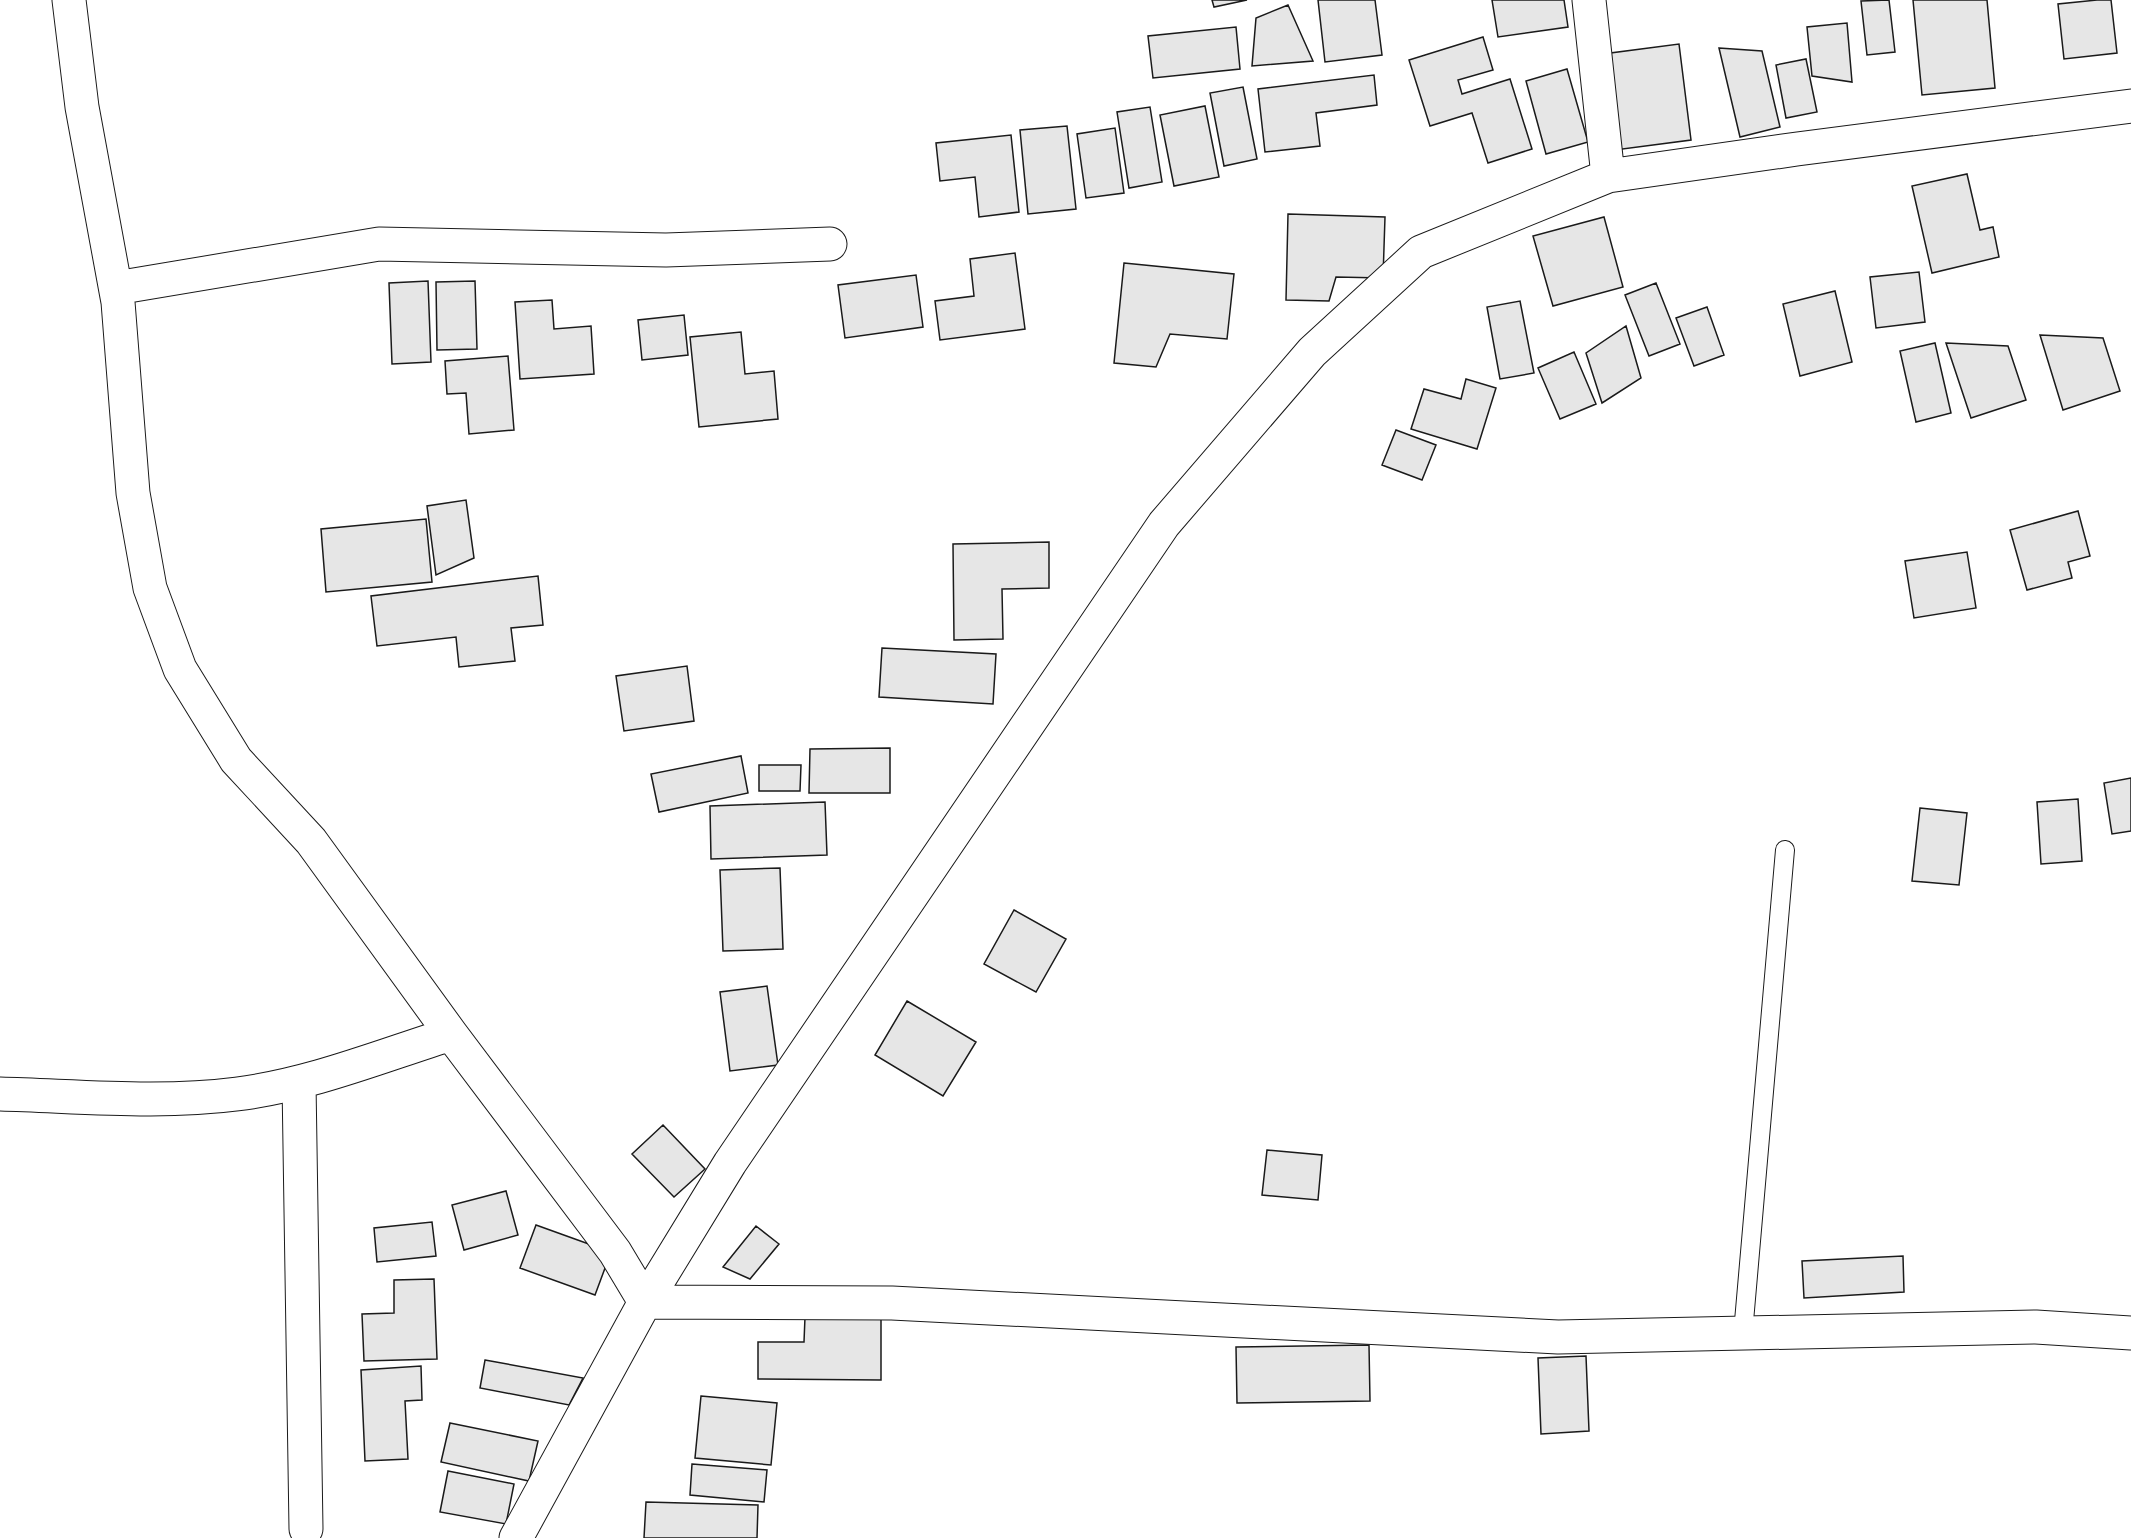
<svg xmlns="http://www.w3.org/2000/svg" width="2131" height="1538" font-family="'Archivo Narrow',sans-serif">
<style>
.building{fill:#e6e6e6;stroke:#1a1a1a;stroke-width:1.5}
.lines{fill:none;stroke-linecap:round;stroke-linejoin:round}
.service-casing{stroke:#1a1a1a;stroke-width:20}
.minor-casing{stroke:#1a1a1a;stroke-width:35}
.service{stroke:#fff;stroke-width:18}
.minor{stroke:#fff;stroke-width:33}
</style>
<rect width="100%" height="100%" fill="#fff"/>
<path class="building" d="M1212,0H1247L1214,7Z
M1318,0H1375L1382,55L1325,62Z
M1492,0H1564L1568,27L1498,37Z
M1889,0L1895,52L1867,55L1861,1Z
M1913,0H1987L1995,88L1922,95Z
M2097,0H2111L2117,53L2064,59L2058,4Z
M1288,5L1313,61L1252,66L1256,18Z
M1847,23L1852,82L1812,76L1807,27Z
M1236,27L1240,69L1153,78L1148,36Z
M1483,37L1493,70L1458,80L1462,94L1510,79L1532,149L1488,163L1472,113L1430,126L1409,60Z
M1679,44L1691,140L1615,150L1603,54Z
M1719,48L1762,51L1780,127L1740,137Z
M1806,59L1817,112L1786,118L1776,65Z
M1567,69L1588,142L1546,154L1526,81Z
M1374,75L1377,105L1316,113L1320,146L1265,152L1258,89Z
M1243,87L1257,159L1224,166L1210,93Z
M1205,106L1219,177L1174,186L1160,115Z
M1150,107L1162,182L1129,188L1117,112Z
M1067,126L1076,209L1028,214L1020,130Z
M1115,128L1124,193L1086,198L1077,134Z
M1011,135L1019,212L979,217L975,177L940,181L936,143Z
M1967,174L1980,230L1993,227L1999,257L1932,273L1912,186Z
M1288,214L1385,217L1383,278L1336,277L1329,301L1286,300Z
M1604,217L1623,287L1553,306L1533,236Z
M1015,253L1025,329L940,340L935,301L974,296L970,259Z
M1124,263L1234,274L1227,339L1170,334L1156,367L1114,363Z
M1919,272L1925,322L1876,328L1870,277Z
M916,275L923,327L845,338L838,285Z
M428,281L431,362L392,364L389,283Z
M475,281L477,349L437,350L436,282Z
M1656,283L1680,344L1649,356L1625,295Z
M1835,291L1852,362L1800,376L1783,304Z
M552,300L554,329L591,326L594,374L520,379L515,302Z
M1520,301L1534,373L1500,379L1487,307Z
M1707,307L1724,355L1694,366L1676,318Z
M684,315L688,355L642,360L638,320Z
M1626,326L1641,378L1602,403L1586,353Z
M741,332L745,374L774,371L778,419L699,427L690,337Z
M2040,335L2103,338L2120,391L2063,410Z
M1935,343L1951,413L1916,422L1900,351Z
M1946,343L2008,346L2026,400L1971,418Z
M1574,352L1596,404L1560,419L1538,368Z
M508,356L514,430L469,434L466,393L447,394L445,361Z
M1466,379L1496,388L1477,449L1411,429L1424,389L1461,399Z
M1396,430L1436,445L1422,480L1382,465Z
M466,500L474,558L436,575L427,506Z
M2078,511L2090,556L2068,562L2072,578L2027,590L2010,530Z
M426,519L432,582L326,592L321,529Z
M1049,542V588L1002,589L1003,639L954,640L953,544Z
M1967,552L1976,608L1914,618L1905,561Z
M538,576L543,625L511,628L515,661L459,667L456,637L377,646L371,596Z
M882,648L996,654L993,704L879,697Z
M687,666L694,721L624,731L616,676Z
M890,748V793H809L810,749Z
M741,756L748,793L659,812L651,774Z
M759,765H801L800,791H759Z
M2131,778V831L2112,834L2104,783Z
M2078,799L2082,861L2041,864L2037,802Z
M825,802L827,855L711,859L710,806Z
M1920,808L1967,813L1959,885L1912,881Z
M780,868L783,949L723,951L720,870Z
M1014,910L1066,939L1036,992L984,964Z
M767,986L778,1065L730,1071L720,992Z
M907,1001L976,1042L943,1096L875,1055Z
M663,1125L705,1169L674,1197L632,1154Z
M1267,1150L1322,1155L1318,1200L1262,1195Z
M506,1191L518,1235L464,1250L452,1205Z
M432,1222L436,1256L377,1262L374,1228Z
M536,1225L611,1252L595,1295L520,1268Z
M756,1226L779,1244L750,1279L723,1267Z
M1903,1256L1904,1292L1804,1298L1802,1261Z
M434,1279L437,1359L364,1361L362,1314L394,1313V1280Z
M805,1317L881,1318V1380L758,1379V1342H804Z
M1369,1345L1370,1401L1237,1403L1236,1347Z
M1586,1356L1589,1431L1541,1434L1538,1358Z
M485,1360L583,1378L569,1405L480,1388Z
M421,1366L422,1400L405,1401L408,1459L365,1461L361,1370Z
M701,1396L777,1403L771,1465L695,1458Z
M450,1423L538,1441L529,1481L441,1462Z
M692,1464L767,1470L764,1502L690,1495Z
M448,1471L514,1484L506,1524L440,1512Z
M646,1502L758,1505L757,1538H644Z"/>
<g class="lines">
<defs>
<path id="service" d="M1743,1333L1785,850"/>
<path id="minor" d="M69,0L82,107L118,302L133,493L150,588L180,669L236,760L311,841L451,1034L615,1252L645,1302L892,1303L1558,1337L2036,1327L2131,1333
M1589,0L1608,176
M116,288L379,244L666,250L830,244
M299,1083L306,1529
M0,1094C77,1096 161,1104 237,1094C310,1085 381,1056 451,1034
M516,1538L645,1302L730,1163L1164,524L1312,352L1421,252L1608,176L1797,149L2131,106"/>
</defs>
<use href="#service" class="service-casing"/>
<use href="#minor" class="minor-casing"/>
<use href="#service" class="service"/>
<use href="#minor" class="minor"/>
</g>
</svg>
